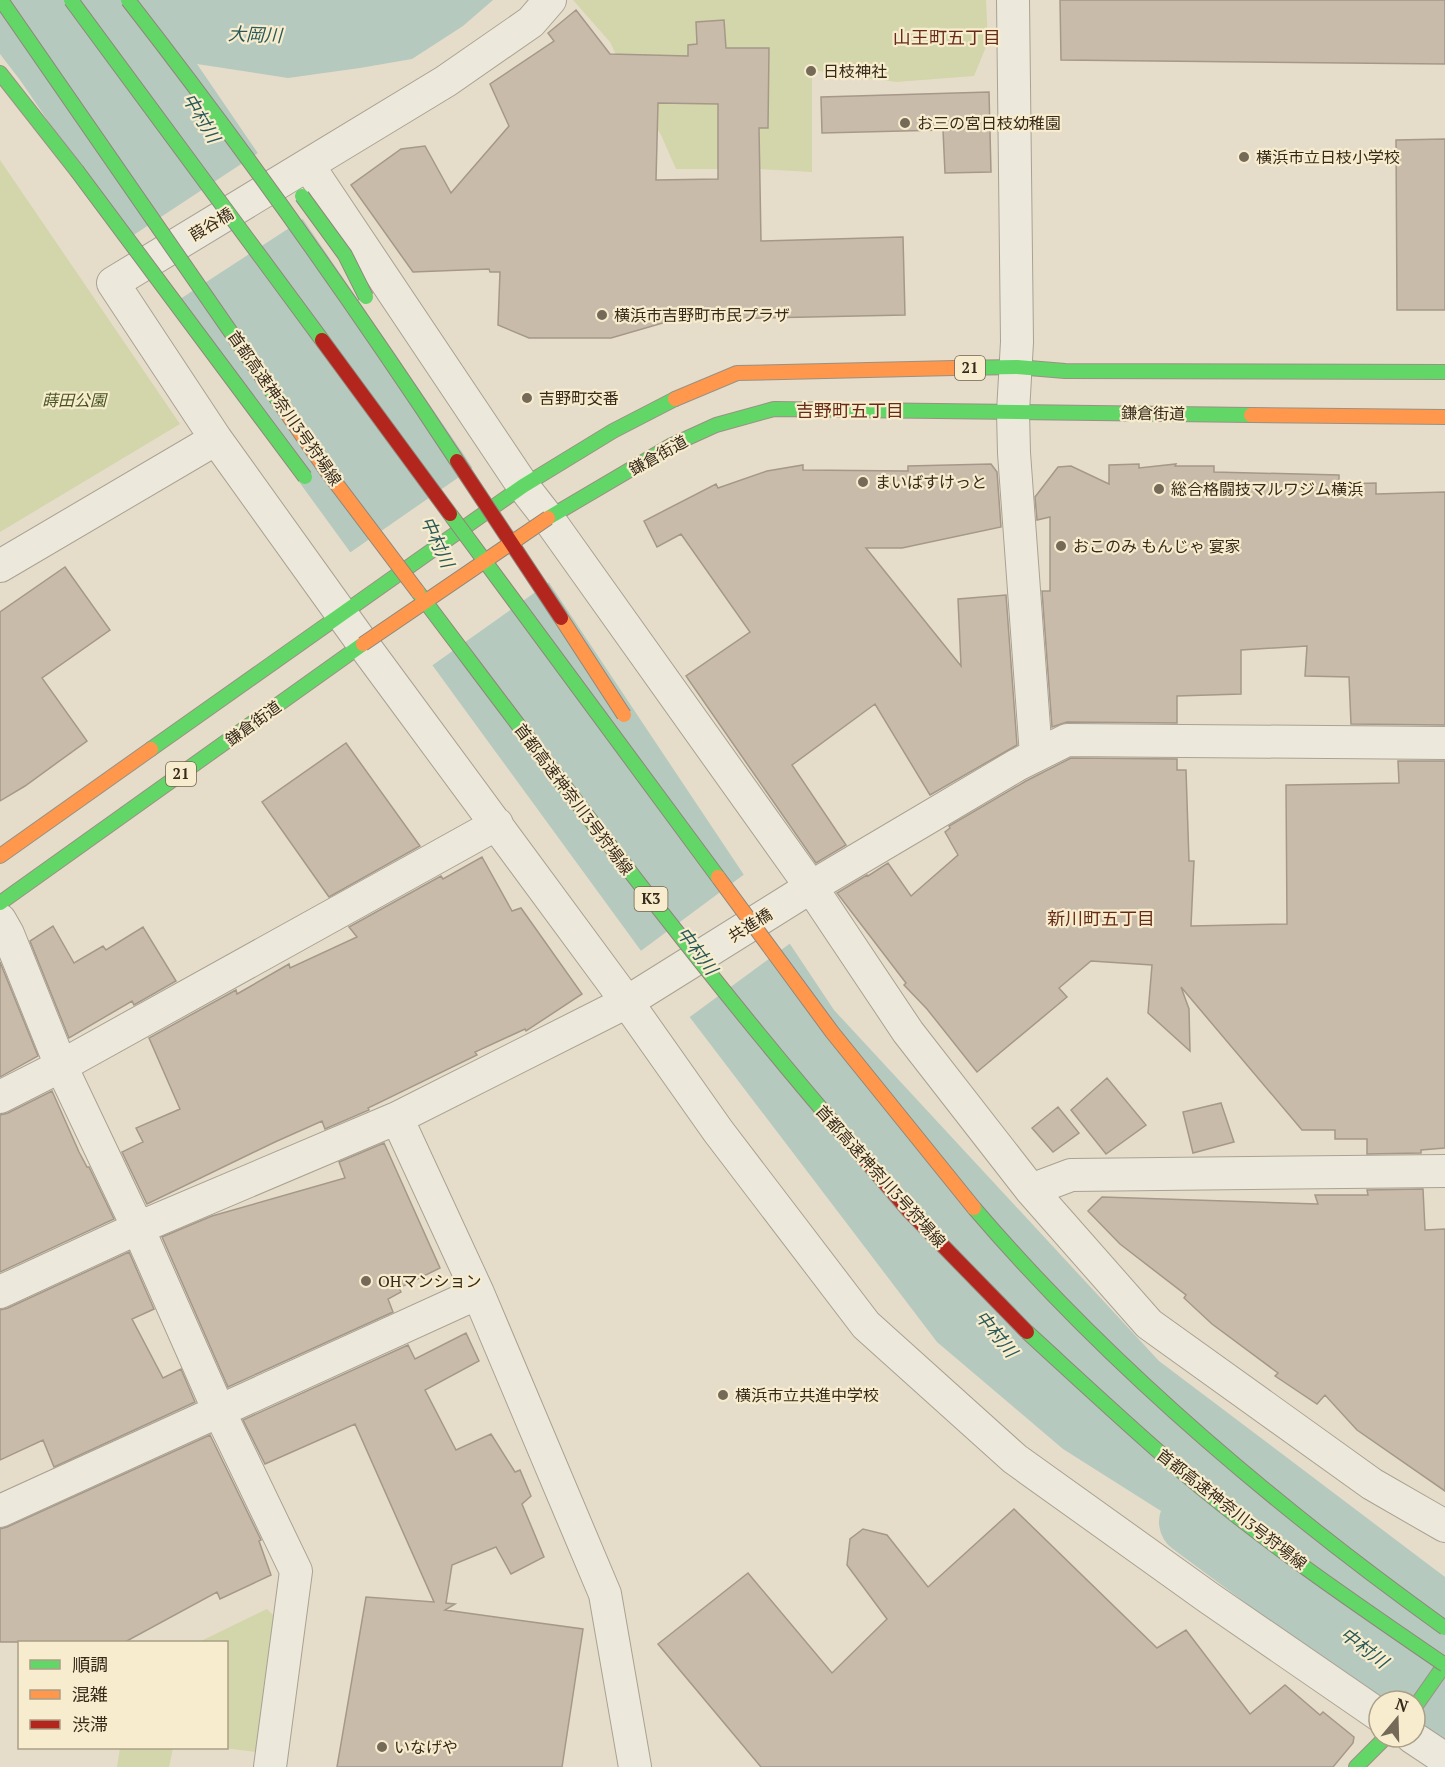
<svg xmlns="http://www.w3.org/2000/svg" width="1445" height="1767" font-family="'PT Serif','Noto Sans JP',serif">
<style>
.green{fill:#d3d5ab}
.water{fill:#b6c9be}
.pier{fill:#e5ddc9}
.lines{fill:none;stroke-linecap:round;stroke-linejoin:round}
.river{stroke:#b6c9be;stroke-width:66}
.building{fill:#c9bbaa;stroke:#a59889;stroke-width:1.5;fill-rule:evenodd}
.street-casing{stroke:#a9a293;stroke-width:34}
.fast-casing{stroke:#999183;stroke-width:16}
.slow-casing{stroke:#999183;stroke-width:16}
.street{stroke:#ede8dc;stroke-width:32}
.fast{stroke:#63d668;stroke-width:14}
.slow{stroke:#ff974d;stroke-width:14}
.fast-bridge-casing{stroke:#8f877a;stroke-width:16;stroke-linecap:butt}
.slow-bridge-casing{stroke:#8f877a;stroke-width:16;stroke-linecap:butt}
.jam-bridge-casing{stroke:#8f877a;stroke-width:16;stroke-linecap:butt}
.fast-bridge{stroke:#63d668;stroke-width:14}
.slow-bridge{stroke:#ff974d;stroke-width:14}
.jam-bridge{stroke:#b3261e;stroke-width:14}
.poi-dot{fill:#756958;stroke:#f7edce;stroke-width:2}
.labels{text-anchor:middle;stroke-width:4.5;stroke-linejoin:round;paint-order:stroke}
.shield{fill:#f7edce;stroke:#716451;stroke-width:1.5}
.shield-label{font-size:15px;font-weight:bold;fill:#382a1b}
.poi-label{font-size:16px;fill:#382a1b;stroke:#f7edce;text-anchor:start}
.street-label{font-size:16px;fill:#382a1b;stroke:#f7edce}
.park-label{font-size:16px;font-style:italic;fill:#475521;stroke:#f7edce}
.water-label{font-size:18px;font-style:italic;fill:#2a5957;stroke:#f7edce}
.neighbourhood-label{font-size:18px;fill:#672b18;stroke:#f7edce}
</style>
<rect width="100%" height="100%" fill="#e5ddc9"/>
<path class="green" d="M573,0H986L988,42L974,76L896,82L812,70V172L759,169H676L661,135L635,95L610,42Z
M0,160L180,424L0,532Z
M267,1609L275,1617L256,1752L224,1748H226V1642H199Z
M120,1748H173L169,1767H117Z"/>
<path class="water" d="M0,0H493L463,26L412,59L360,68L288,78L197,64L464,455L834,1010L1159,1361L1445,1577V1693L1327,1616L1063,1449L937,1342L682,1007L457,699L225,380L20,80L0,54Z"/>
<path class="pier" d="M261,151L306,217L171,305L126,240Z
M475,466L551,581L430,667L348,554Z
M746,873L792,942L687,1019L638,953Z"/>
<g class="lines">
<path class="river" d="M1192,1522L1406,1681L1445,1708"/>
</g>
<path class="building" d="M1060,0H1445V64L1061,60Z
M576,10L610,54L688,56V45L697,44L696,22L724,20L726,48H769L768,128H759L761,241L903,237L905,315L663,320V323L611,338H529L498,325L500,272H490L489,269L413,272L351,185L401,149L425,146L451,193L509,126L490,84L554,41L548,33ZM658,103L718,104V179L656,180Z
M989,92L991,172L945,173L943,130L822,133L821,97Z
M1445,139V310H1397L1396,140Z
M991,464L997,472L1001,527L902,548H866L961,666L958,599L1006,595L1017,745L930,795L875,704L792,765L846,845L816,863L686,676L750,632L681,534L657,547L644,521L716,484L718,488L767,471L803,465V470L908,471V466Z
M1139,464V468L1176,464L1175,466H1214V472L1339,475V484L1376,483V494L1445,492V725L1351,724L1349,677L1305,676L1307,646L1241,650V694L1177,696V723L1067,722L1052,727L1042,591H1050V517L1037,520L1035,497L1058,467L1071,466L1109,484V465Z
M65,567L110,630L42,678L87,741L25,786L0,801V612Z
M346,743L420,846L329,897L262,802Z
M1071,758L1177,759V770H1186L1189,861H1194L1191,926L1287,924L1286,785L1399,783L1398,761H1445V1148L1421,1150V1153L1367,1154V1139H1335V1130H1302L1181,987L1189,1009L1190,1051L1148,1013L1152,965L1091,961L1059,988L1067,997L977,1072L927,1009L904,985L906,983L837,893L867,875L868,876L888,863L911,896L958,855L945,832L950,828L949,826L1026,781Z
M482,857L512,911L521,908L582,994L526,1031L525,1029L475,1052L477,1055L368,1108L369,1110L325,1129L322,1121L275,1142L147,1204L122,1152L143,1142L136,1128L180,1109L149,1038L236,990L237,994L289,964L290,968L357,937L349,927L441,876L443,879Z
M53,926L74,963L103,946L106,950L143,927L176,981L134,1005L132,1001L69,1038L30,941Z
M0,962L38,1056L0,1077Z
M1107,1078L1146,1125L1106,1154L1071,1110Z
M52,1091L79,1152L87,1167H89L114,1219L0,1272V1115L8,1113Z
M1221,1103L1234,1142L1193,1153L1183,1112Z
M1058,1107L1079,1133L1053,1152L1032,1128Z
M384,1143L440,1268L399,1288L401,1292L388,1299L393,1312L228,1387L162,1237L212,1216L345,1178L339,1162Z
M1423,1189L1425,1230L1445,1229V1491L1357,1430L1325,1395L1317,1404L1275,1376L1278,1373L1212,1324L1184,1298L1186,1295L1120,1244L1088,1211L1102,1197L1318,1204L1315,1195H1368L1367,1190Z
M129,1252L154,1309L132,1319L163,1378L181,1369L195,1402L54,1467L43,1440L0,1460V1310L8,1308Z
M466,1333L479,1361L425,1390L456,1450L491,1434L515,1472L520,1470L531,1496L522,1504L544,1557L511,1574L496,1547L452,1565L446,1603L455,1604L445,1610L583,1629L562,1767H337L366,1597L434,1602L355,1424L265,1464L243,1420L408,1345L415,1359Z
M210,1435L261,1540L259,1541L271,1575L220,1599L217,1592L125,1642H0V1529L7,1527Z
M1014,1509L1157,1648L1186,1630L1250,1714L1285,1685L1320,1715L1323,1712L1354,1737L1353,1743L1333,1767H761L658,1644L748,1573L832,1673L887,1619L847,1565L850,1539L863,1529L887,1535L928,1587Z"/>
<g class="lines">
<defs>
<path id="street" d="M550,0L531,22L446,81L113,283L216,439L363,644L627,1002L718,1131L866,1325L1015,1459L1209,1598L1379,1715
M1013,0L1017,342L1013,412L1014,453L1036,755
M308,165L523,486L548,518L811,887L908,1032L1031,1190L1149,1324L1372,1484L1445,1526
M0,566L216,439
M0,920L8,934L61,1066L138,1228L219,1411L296,1571L270,1767
M0,1097L61,1066L497,824
M397,1118L478,1293L605,1594L635,1767
M1031,1190L1071,1175L1445,1171
M0,1292L138,1228L397,1118L627,1002L811,887L1017,765L1067,740L1445,743
M0,1511L478,1293
M1412,1737L1445,1759"/>
<path id="fast" d="M0,73L77,171
M954,368L1017,367L1065,371L1445,372
M548,518L672,445L716,425L774,409L1251,415
M151,749L523,486L613,431L675,399
M0,903L363,644
M1415,1707L1445,1664
M1356,1767L1386,1737"/>
<path id="slow" d="M675,399L737,373L954,368
M1251,415L1445,417
M0,856L151,749"/>
</defs>
<use href="#street" class="street-casing"/>
<use href="#fast" class="fast-casing"/>
<use href="#slow" class="slow-casing"/>
<use href="#street" class="street"/>
<use href="#fast" class="fast"/>
<use href="#slow" class="slow"/>
<defs>
<path id="fast-bridge" d="M1,0L284,409
M71,0L322,340
M128,0C244,149 353,303 457,461
M77,171L305,477
M302,196L345,255L366,297
M450,514L718,877
M418,592C560,780 700,970 855,1148
M974,1208C1110,1367 1275,1506 1445,1628
M1027,1332C1073,1374 1119,1417 1166,1458C1253,1534 1350,1600 1445,1665"/>
<path id="slow-bridge" d="M284,409L326,470L418,592
M561,618L624,715
M363,644L548,518
M718,877L832,1032L974,1208"/>
<path id="jam-bridge" d="M322,340L450,514
M457,461L561,618
M855,1148L909,1211L1027,1332"/>
</defs>
<use href="#fast-bridge" class="fast-bridge-casing"/>
<use href="#slow-bridge" class="slow-bridge-casing"/>
<use href="#jam-bridge" class="jam-bridge-casing"/>
<use href="#fast-bridge" class="fast-bridge"/>
<use href="#slow-bridge" class="slow-bridge"/>
<use href="#jam-bridge" class="jam-bridge"/>
</g>
<g class="poi-dot">
<circle cx="811" cy="71" r="6"/>
<circle cx="905" cy="123" r="6"/>
<circle cx="1244" cy="157" r="6"/>
<circle cx="602" cy="315" r="6"/>
<circle cx="527" cy="398" r="6"/>
<circle cx="863" cy="482" r="6"/>
<circle cx="1159" cy="489" r="6"/>
<circle cx="1061" cy="546" r="6"/>
<circle cx="366" cy="1281" r="6"/>
<circle cx="723" cy="1395" r="6"/>
<circle cx="382" cy="1747" r="6"/>
</g>
<g class="labels">
<g class="shield">
<rect x="955" y="356" width="30" height="24" rx="4.5"/>
<rect x="166" y="762" width="30" height="24" rx="4.5"/>
<rect x="634.5" y="887" width="33" height="24" rx="4.5"/>
</g>
<g class="shield-label">
<text x="970" y="373">21</text>
<text x="181" y="779">21</text>
<text x="651" y="904">K3</text>
</g>
<g class="poi-label">
<text x="823" y="77">日枝神社</text>
<text x="917" y="129">お三の宮日枝幼稚園</text>
<text x="1256" y="163">横浜市立日枝小学校</text>
<text x="614" y="321">横浜市吉野町市民プラザ</text>
<text x="539" y="404">吉野町交番</text>
<text x="875" y="488">まいばすけっと</text>
<text x="1171" y="495">総合格闘技マルワジム横浜</text>
<text x="1073" y="552">おこのみ もんじゃ 宴家</text>
<text x="378" y="1287">OHマンション</text>
<text x="735" y="1401">横浜市立共進中学校</text>
<text x="394" y="1753">いなげや</text>
</g>
<g class="street-label">
<text transform="translate(211 224) rotate(-31)" y="6">葭谷橋</text>
<text transform="translate(285 408) rotate(55)" y="6">首都高速神奈川3号狩場線</text>
<text transform="translate(1153 413) rotate(1)" y="6">鎌倉街道</text>
<text transform="translate(658 455) rotate(-29)" y="6">鎌倉街道</text>
<text transform="translate(253 723) rotate(-36)" y="6">鎌倉街道</text>
<text transform="translate(574 799) rotate(53)" y="6">首都高速神奈川3号狩場線</text>
<text transform="translate(750 925) rotate(-32)" y="6">共進橋</text>
<text transform="translate(881 1176) rotate(48)" y="6">首都高速神奈川3号狩場線</text>
<text transform="translate(1232 1509) rotate(38)" y="6">首都高速神奈川3号狩場線</text>
</g>
<g class="park-label">
<text x="74" y="406">蒔田公園</text>
</g>
<g class="water-label">
<text transform="translate(255 35) rotate(2)" y="6">大岡川</text>
<text transform="translate(201 118) rotate(59)" y="6">中村川</text>
<text transform="translate(437 542) rotate(65)" y="6">中村川</text>
<text transform="translate(697 951) rotate(53)" y="6">中村川</text>
<text transform="translate(996 1334) rotate(51)" y="6">中村川</text>
<text transform="translate(1364 1648) rotate(37)" y="6">中村川</text>
</g>
<g class="neighbourhood-label">
<text x="947" y="44">山王町五丁目</text>
<text x="850" y="417">吉野町五丁目</text>
<text x="1101" y="925">新川町五丁目</text>
</g>
</g>
<rect x="18" y="1641" width="210" height="108" fill="#f7edce" stroke="#ab9f86" stroke-width="1.5"/>
<rect x="30" y="1660" width="30" height="9" fill="#63d668" stroke="#ab9f86" stroke-width="1.5"/>
<text x="72" y="1671" font-size="18" fill="#382a1b">順調</text>
<rect x="30" y="1690" width="30" height="9" fill="#ff974d" stroke="#ab9f86" stroke-width="1.5"/>
<text x="72" y="1701" font-size="18" fill="#382a1b">混雑</text>
<rect x="30" y="1720" width="30" height="9" fill="#b3261e" stroke="#ab9f86" stroke-width="1.5"/>
<text x="72" y="1731" font-size="18" fill="#382a1b">渋滞</text>
<g transform="translate(1397 1719) rotate(19)"><circle r="28" fill="#f7edce" stroke="#ab9f86" stroke-width="1.5"/>
<path d="M0-4.5L10 22L0 15L-10 22Z" fill="#756958"/>
<text y="-9" font-size="16" font-weight="bold" text-anchor="middle" fill="#382a1b">N</text>
</g>
</svg>
